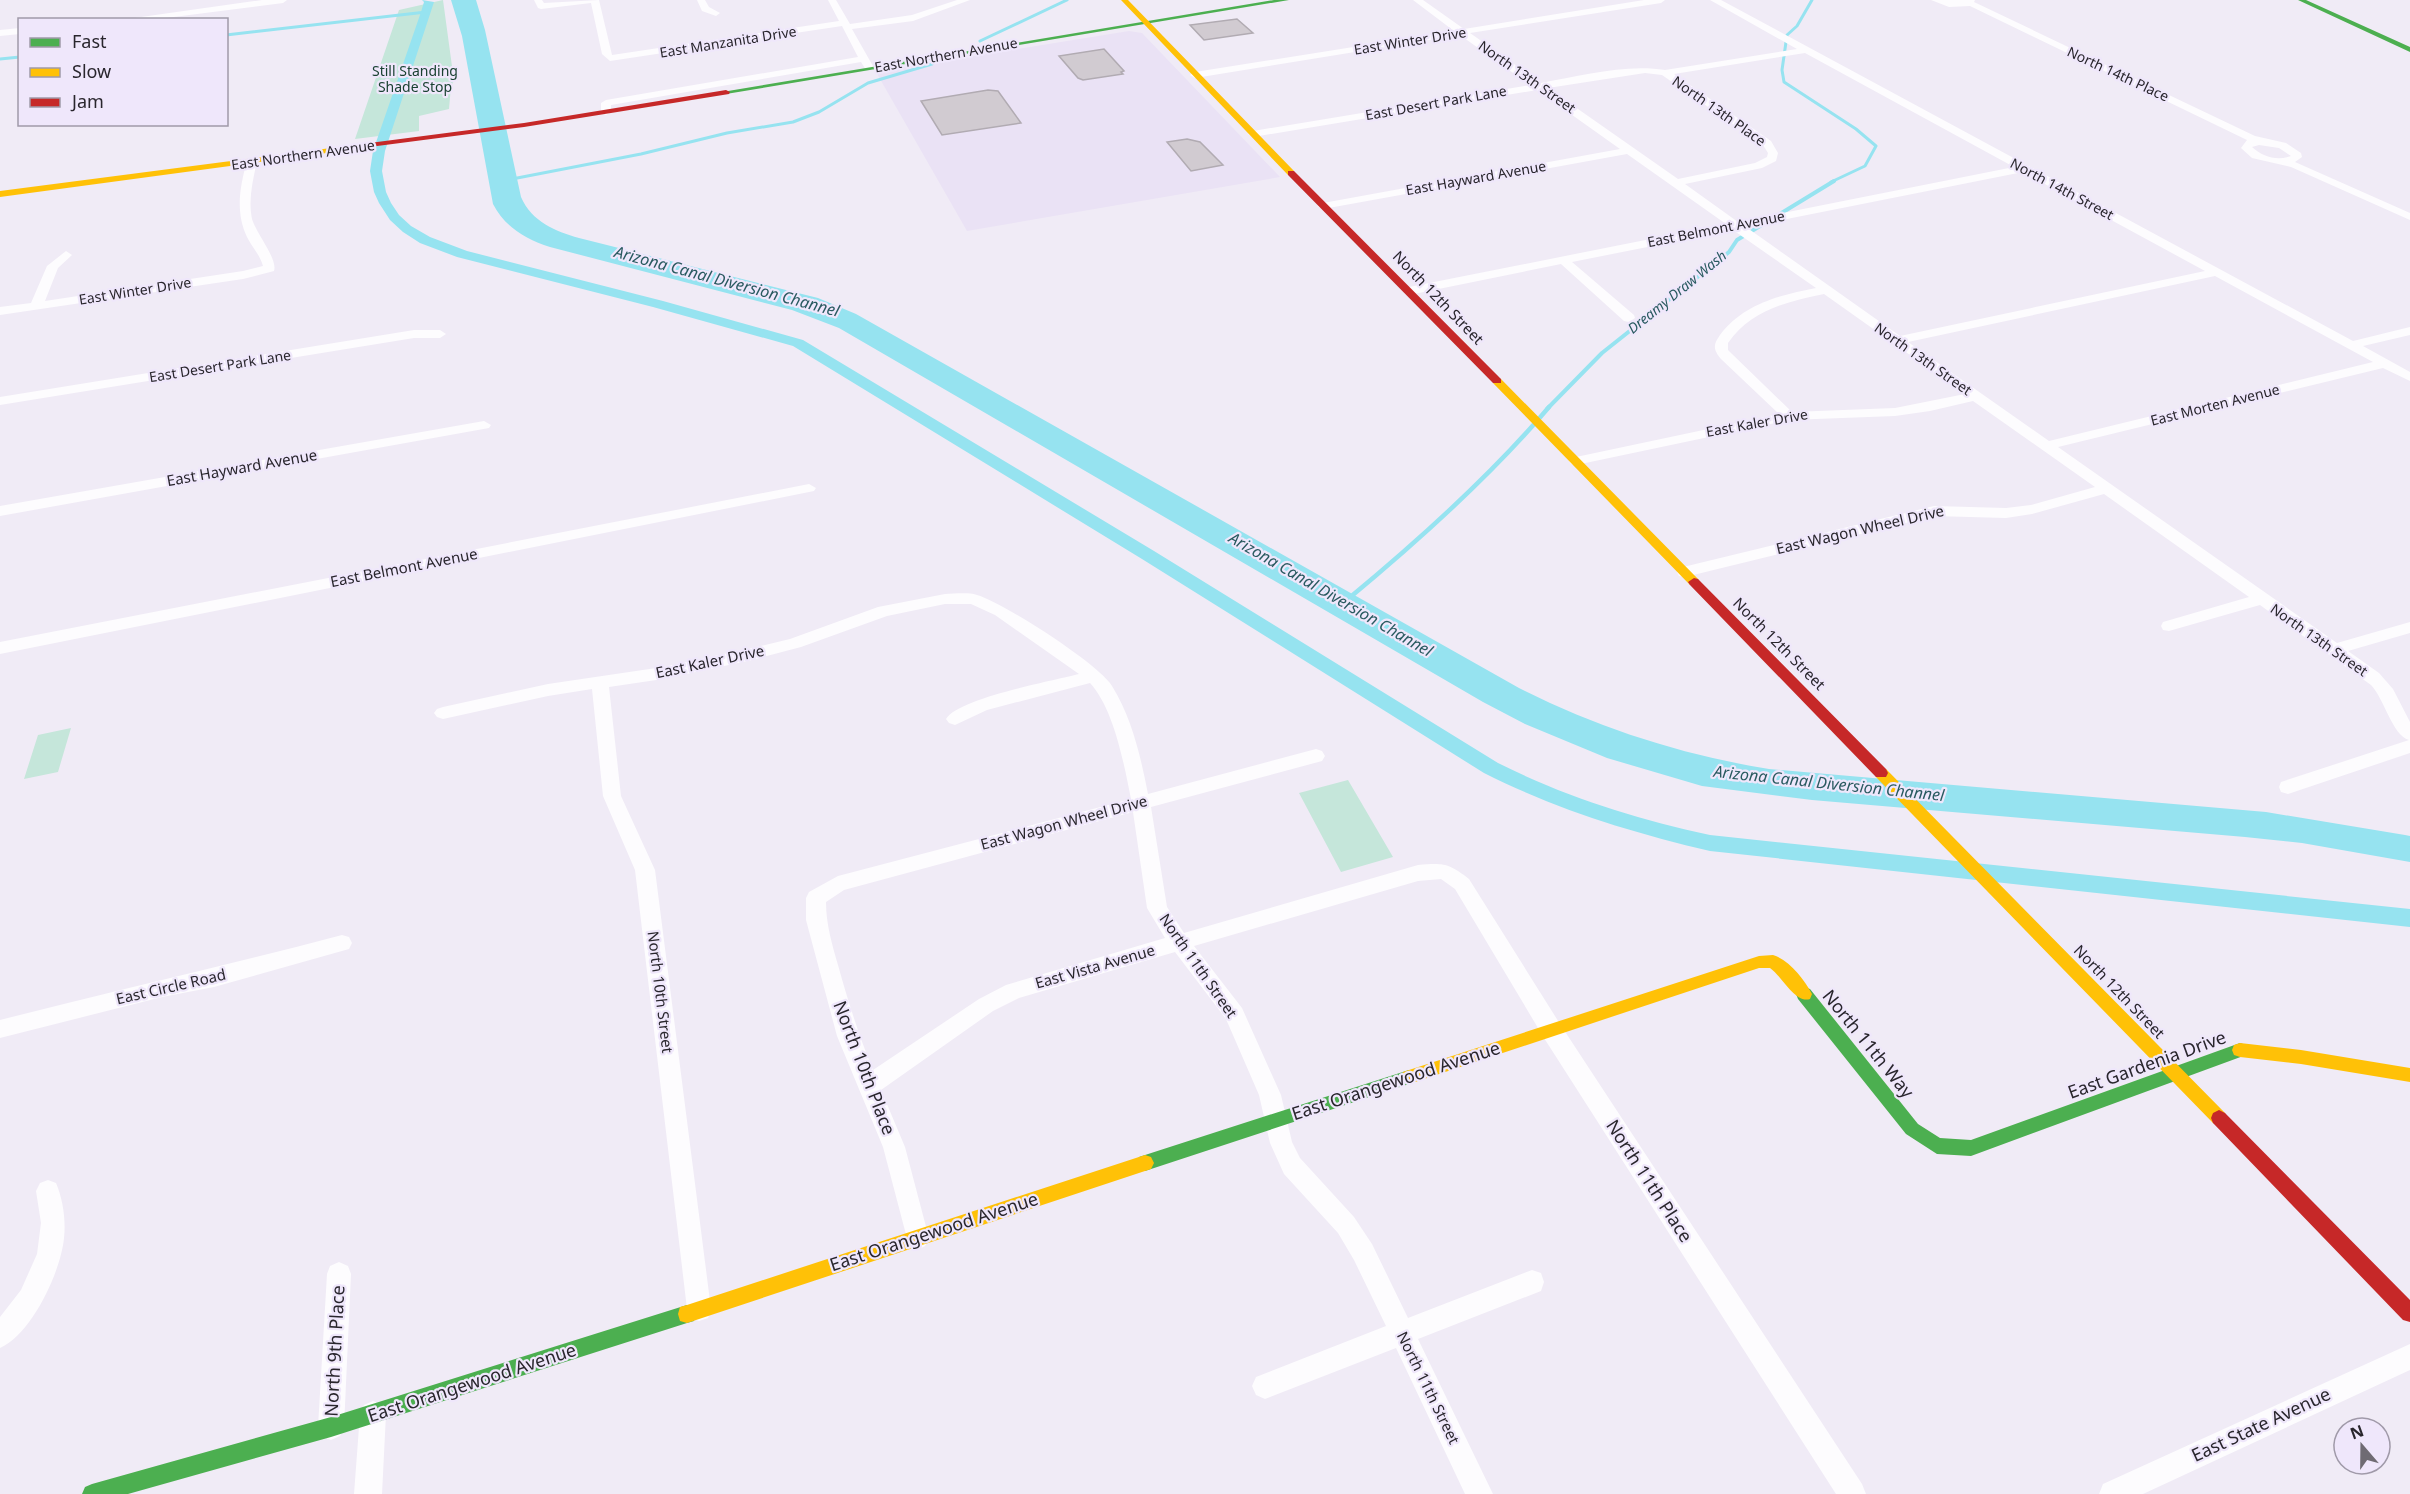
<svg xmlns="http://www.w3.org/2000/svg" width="2410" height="1494" font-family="'Noto Sans',sans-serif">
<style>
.built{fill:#eae2f5}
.green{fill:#c5e6da}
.water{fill:#96e3f0}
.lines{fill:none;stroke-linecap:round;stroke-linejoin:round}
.stream-far2{stroke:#96e3f0;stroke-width:3}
.stream-far1{stroke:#96e3f0;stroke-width:4}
.stream{stroke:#96e3f0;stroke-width:4.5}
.canal{fill:#96e3f0;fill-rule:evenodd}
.building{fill:#d1cbd1;stroke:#b1abb2;stroke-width:1.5}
.street{fill:#fdfcfe;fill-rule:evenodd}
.fast{fill:#4caf50;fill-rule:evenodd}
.slow{fill:#ffc107;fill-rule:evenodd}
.jam{fill:#c62828;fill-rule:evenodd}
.labels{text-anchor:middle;stroke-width:4.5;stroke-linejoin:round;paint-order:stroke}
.far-street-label{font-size:14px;fill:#29262d;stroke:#efe7fb}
.far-park-label{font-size:14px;fill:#194131;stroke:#efe7fb}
.far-water-label{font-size:14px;font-style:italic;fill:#295a60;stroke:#efe7fb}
.street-label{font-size:15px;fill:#29262d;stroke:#efe7fb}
.water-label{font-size:16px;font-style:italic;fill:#295a60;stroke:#efe7fb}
.near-street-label{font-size:18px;fill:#29262d;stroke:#efe7fb}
</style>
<rect width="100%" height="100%" fill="#f0ebf6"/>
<path class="built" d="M1129,31L1142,33L1280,177L967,231L876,72Z"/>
<path class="green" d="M443,0L454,81L451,86L449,109L419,116V131L355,139L399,10Z
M71,728L58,772L24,779L38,735Z
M1348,780L1393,857L1341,872L1299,793Z"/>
<path class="water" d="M451,0H476L485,30L521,197C532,222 555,231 579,238L818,298L856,314L1519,688C1598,728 1682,755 1769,769L2266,812L2405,835L2410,836V862L2302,843L2245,837L1812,800L1702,786L1607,758L1525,724L1483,702L839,328L792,310L550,247C525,239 505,227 493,204L462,36Z"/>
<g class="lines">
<path class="stream-far2" d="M1812,0L1797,26L1787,35L1782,70L1784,82L1856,129L1876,146L1865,166L1831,182
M226,35L426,12
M980,41L1067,0
M0,59L20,57
M512,179L641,154L727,133L793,122L819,112L868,83L932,64"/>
<path class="stream-far1" d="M1547,409L1602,353L1729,252L1737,240L1834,181"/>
<path class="stream" d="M1348,599C1418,541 1490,477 1549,407"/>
<path class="canal" d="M422,0L434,2L385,151L382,171L386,192L391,203L399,215L411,226L430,237L467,251L663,301L803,340L1154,551L1498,763C1568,798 1634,818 1710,835L2410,909V927L1710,851C1630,832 1558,810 1484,773L1142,559L793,346L653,307L457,257L420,243L403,232L390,220L379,203L374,192L370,171L373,151L421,12L424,2Z"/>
</g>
<path class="building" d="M1237,19L1253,33L1204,40L1190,25Z
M1104,49L1124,71L1121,72L1123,74L1083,80L1078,78L1059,56Z
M988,90L998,91L1021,123L942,135L921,101Z
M1187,139L1200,142L1223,165L1191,171L1167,142Z"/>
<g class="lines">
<path class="street" d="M262,0H287L283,3L150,20H120Z
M534,0H542L544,3L599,0L612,55L839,21L828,0H836L850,24L912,15L957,0H970L913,21L852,29L874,68L872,70H866L861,62L611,105V112L606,115L601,112V103L606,100L858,57L842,26L610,61L602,54L591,3L541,9L538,8Z
M697,0H705L709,7L720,13L716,16L702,11Z
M1413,0H1423L1464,29L1644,0H1665L1661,3L1470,33L1541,83C1581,76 1624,64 1665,70L1797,49L1710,0H1721L2353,341L2410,327V335L2363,346L2410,372V381L2383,368L2058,447L2337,643L2410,622V633L2348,651L2379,673L2393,689L2410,722V753L2288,794L2281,792L2279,787L2281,782L2409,740C2392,735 2384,698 2371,685L2260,605L2169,631L2163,630L2161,626L2163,622L2249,597L2104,494L2032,514L2006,518L1934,516L1685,577L1679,576L1677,572L1679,568L1934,506L2006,508L2031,505L2095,487L1973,401L1930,411L1895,416L1789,420L1576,465L1571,464L1569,461L1576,457L1779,414L1721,359C1713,349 1713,345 1720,335C1743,304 1780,295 1816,288L1733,230L1572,262L1634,315L1635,318L1629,322L1624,321L1561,264L1409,295L1405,294L1403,291L1405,288L1409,287L1726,224L1627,154L1323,209L1317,206L1323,203L1620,149L1537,90L1253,137L1248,134L1253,131L1530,85L1460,35L1195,78L1190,75L1195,72L1454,31ZM1805,53L2014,167L1738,222L1685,184L1762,168L1776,161L1778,153L1771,141L1674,74ZM1645,73L1662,75L1763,145L1768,153L1767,157L1755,163L1678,179L1548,88ZM2023,172L2205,271L1900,336L1746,227ZM2215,276L2373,362L2049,441L1908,342ZM1824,294L1965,394L1895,408L1792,412L1731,353L1728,350V343C1751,310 1786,302 1824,294Z
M1931,0H1975L1974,2L2255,136L2286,143L2301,153L2302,157L2295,162L2410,213V220L2291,167L2252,158L2241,148L2247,140L1970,6L1949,7ZM2259,145L2279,148L2291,156C2277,161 2263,157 2252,147Z
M20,28V34L0,36V30Z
M252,158L257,161C253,180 248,199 252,219C256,233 278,259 274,271L243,279L0,315V307L31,303L47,266L66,251L72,255L58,268L45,301L243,271L263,266C260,255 252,247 247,237C235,212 240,186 247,161Z
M414,330H440L446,334L440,338H414L0,405V397Z
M484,421L491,425L489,428L0,516V506Z
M809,484L816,488L814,491L0,654V642Z
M945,594C955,594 967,592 977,595C1002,602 1099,664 1112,686C1132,718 1141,758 1148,794L1316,749L1322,751L1325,756L1322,761L1151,807L1167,907L1184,933L1418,865C1444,863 1448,863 1469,879L1560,1024L1862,1484L1866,1494H1836L1544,1038L1455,889L1441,879L1418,881L1194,946L1242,1008L1281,1095L1292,1142L1300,1158L1354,1217L1372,1244L1408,1318L1532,1270L1541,1273L1544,1282L1541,1291L1418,1339L1493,1494H1465L1396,1348L1265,1399L1256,1395L1252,1386L1256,1377L1386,1326L1354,1260L1338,1233L1284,1174L1270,1143L1259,1095L1226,1019L1175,952L1019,998L993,1011L881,1090L905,1147L929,1238L925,1246L917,1250L909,1246L883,1147L837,1036L806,920V898L809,892L838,876L1131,799C1124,764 1114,709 1090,683L987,710L955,725L949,723L946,719C958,698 1053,681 1079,674L995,615L971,604H945L887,616L801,647L752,660L663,679L609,687L621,796L655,870L711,1309L708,1318L699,1321L690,1318L687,1309L635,870L603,796L592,689L548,696L443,719L437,717L434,713L437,709L443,707L548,684L663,667L752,648L790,639L878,607ZM1133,812L1147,908L1165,938L1006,985L979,999L873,1070C859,1036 848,1001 838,965C832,944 826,924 826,902L844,890Z
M342,935L349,937L352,943L349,949L214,987L162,997L0,1038V1020C114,991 229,965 342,935Z
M48,1180L56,1183C63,1199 66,1221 64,1238C61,1271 32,1334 0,1348V1317L21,1290L37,1254L41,1223L36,1191L40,1183Z
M339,1262L348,1266L351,1274L344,1427L340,1436L331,1440L322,1436L318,1427L327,1274L330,1266Z
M2410,1344V1370L2143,1494H2099L2103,1484Z
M373,1401L382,1405L386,1414L382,1494H354L360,1414L364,1405Z"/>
<path class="fast" d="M1274,0H1289L726,94L722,92Z
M2298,0H2306L2410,47V52Z
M1804,987L1810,989L1918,1124L1940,1138L1971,1140L2240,1043L2246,1045L2248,1050L2246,1055L1971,1156L1937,1154L1906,1134L1798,999L1796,994L1798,989Z
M1409,1070L1415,1072L1417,1077L1415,1082L1409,1084L1145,1171L1139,1169L1136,1163L1139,1157L1145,1155Z
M687,1305L694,1307L696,1314L694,1321L687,1323L331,1437L128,1494H82L85,1487L92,1484L331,1417Z"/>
<path class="slow" d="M1121,0H1128L1294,171V175H1288Z
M331,148H334V152L0,197V191Z
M1497,378L1501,379L1698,579L1700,582L1698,585H1690L1493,383V379Z
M1881,768L1886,769L2225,1113L2227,1118L2225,1123L2219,1126L2213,1123L1876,777L1874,773L1876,769Z
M1773,955C1789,960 1804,979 1812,994L1810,999C1795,1004 1782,976 1770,968H1759L1409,1084L1403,1082L1401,1077L1403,1072L1409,1070L1759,956Z
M2240,1043L2301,1050L2410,1068V1082L2301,1064L2240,1057L2234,1055L2232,1050L2234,1045Z
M1145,1155L1151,1157L1154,1163L1151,1169L1145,1171L687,1323L680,1321L678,1314L680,1307L687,1305Z"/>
<path class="jam" d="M726,90L730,92L729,94L524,127L331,152L327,150L331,148L524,123Z
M1288,171H1294L1501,379V383H1493L1288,175Z
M1694,578L1698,579L1886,769L1888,773L1886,777H1876L1690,585L1688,582Z
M2219,1110L2225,1113L2410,1300V1322L2403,1320L2213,1123L2211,1118L2213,1113Z"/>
</g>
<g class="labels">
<g class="far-street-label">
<text transform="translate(1410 41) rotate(-9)" y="5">East Winter Drive</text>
<text transform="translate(728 42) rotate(-9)" y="5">East Manzanita Drive</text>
<text transform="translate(946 55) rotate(-10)" y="5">East Northern Avenue</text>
<text transform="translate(2118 74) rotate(25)" y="5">North 14th Place</text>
<text transform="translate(1527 77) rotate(35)" y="5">North 13th Street</text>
<text transform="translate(1436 103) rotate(-10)" y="5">East Desert Park Lane</text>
<text transform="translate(1719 111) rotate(35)" y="5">North 13th Place</text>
<text transform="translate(303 155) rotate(-8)" y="5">East Northern Avenue</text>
<text transform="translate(1476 178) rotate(-10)" y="5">East Hayward Avenue</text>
<text transform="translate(2062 189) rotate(28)" y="5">North 14th Street</text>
<text transform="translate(1716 229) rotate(-11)" y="5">East Belmont Avenue</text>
<text transform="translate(135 291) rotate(-9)" y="5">East Winter Drive</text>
<text transform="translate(1923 359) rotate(35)" y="5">North 13th Street</text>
<text transform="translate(220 366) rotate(-9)" y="5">East Desert Park Lane</text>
<text transform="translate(2215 405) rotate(-14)" y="5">East Morten Avenue</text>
<text transform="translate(1757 423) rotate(-10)" y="5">East Kaler Drive</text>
<text transform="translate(2319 640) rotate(35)" y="5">North 13th Street</text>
</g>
<g class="far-park-label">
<text x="415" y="76">Still Standing<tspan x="415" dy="16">Shade Stop</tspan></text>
</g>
<g class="far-water-label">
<text transform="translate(1677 292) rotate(-39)" y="5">Dreamy Draw Wash</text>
</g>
<g class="street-label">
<text transform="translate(1438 298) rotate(46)" y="5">North 12th Street</text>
<text transform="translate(242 468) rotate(-10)" y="5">East Hayward Avenue</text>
<text transform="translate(1860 530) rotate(-13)" y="5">East Wagon Wheel Drive</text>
<text transform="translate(404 568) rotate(-11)" y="5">East Belmont Avenue</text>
<text transform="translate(1779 644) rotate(45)" y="5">North 12th Street</text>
<text transform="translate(710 662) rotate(-12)" y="5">East Kaler Drive</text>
<text transform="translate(1064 823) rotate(-15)" y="5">East Wagon Wheel Drive</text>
<text transform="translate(1198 966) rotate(55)" y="5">North 11th Street</text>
<text transform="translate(1095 967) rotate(-16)" y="5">East Vista Avenue</text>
<text transform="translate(171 987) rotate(-13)" y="5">East Circle Road</text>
<text transform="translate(660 992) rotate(83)" y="5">North 10th Street</text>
<text transform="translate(2119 992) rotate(46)" y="5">North 12th Street</text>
<text transform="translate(1428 1388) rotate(64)" y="5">North 11th Street</text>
</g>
<g class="water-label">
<text transform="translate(727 281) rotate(15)" y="6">Arizona Canal Diversion Channel</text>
<text transform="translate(1331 594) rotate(30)" y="6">Arizona Canal Diversion Channel</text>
<text transform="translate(1829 783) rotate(6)" y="6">Arizona Canal Diversion Channel</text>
</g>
<g class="near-street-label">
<text transform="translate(1868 1044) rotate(51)" y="6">North 11th Way</text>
<text transform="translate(2147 1065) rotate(-20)" y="6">East Gardenia Drive</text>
<text transform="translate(864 1068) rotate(69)" y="6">North 10th Place</text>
<text transform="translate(1396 1081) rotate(-18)" y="6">East Orangewood Avenue</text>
<text transform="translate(1649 1181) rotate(57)" y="6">North 11th Place</text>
<text transform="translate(934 1232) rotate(-18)" y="6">East Orangewood Avenue</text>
<text transform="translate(335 1351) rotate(-87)" y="6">North 9th Place</text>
<text transform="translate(472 1383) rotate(-18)" y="6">East Orangewood Avenue</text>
<text transform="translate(2261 1425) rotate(-25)" y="6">East State Avenue</text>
</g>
</g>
<rect x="18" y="18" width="210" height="108" fill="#efe7fb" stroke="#a09aa9" stroke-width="1.5"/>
<rect x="30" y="38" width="30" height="9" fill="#4caf50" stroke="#a09aa9" stroke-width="1.5"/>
<text x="72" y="48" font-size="18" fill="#29262d">Fast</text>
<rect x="30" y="68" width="30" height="9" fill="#ffc107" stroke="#a09aa9" stroke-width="1.5"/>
<text x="72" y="78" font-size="18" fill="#29262d">Slow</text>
<rect x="30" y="98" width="30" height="9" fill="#c62828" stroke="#a09aa9" stroke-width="1.5"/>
<text x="72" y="108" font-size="18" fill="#29262d">Jam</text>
<g transform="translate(2362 1446) rotate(340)"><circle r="28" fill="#efe7fb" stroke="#a09aa9" stroke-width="1.5"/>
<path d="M0-4.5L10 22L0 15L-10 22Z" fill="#6f6b73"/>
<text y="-9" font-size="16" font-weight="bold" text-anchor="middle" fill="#29262d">N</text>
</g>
</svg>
